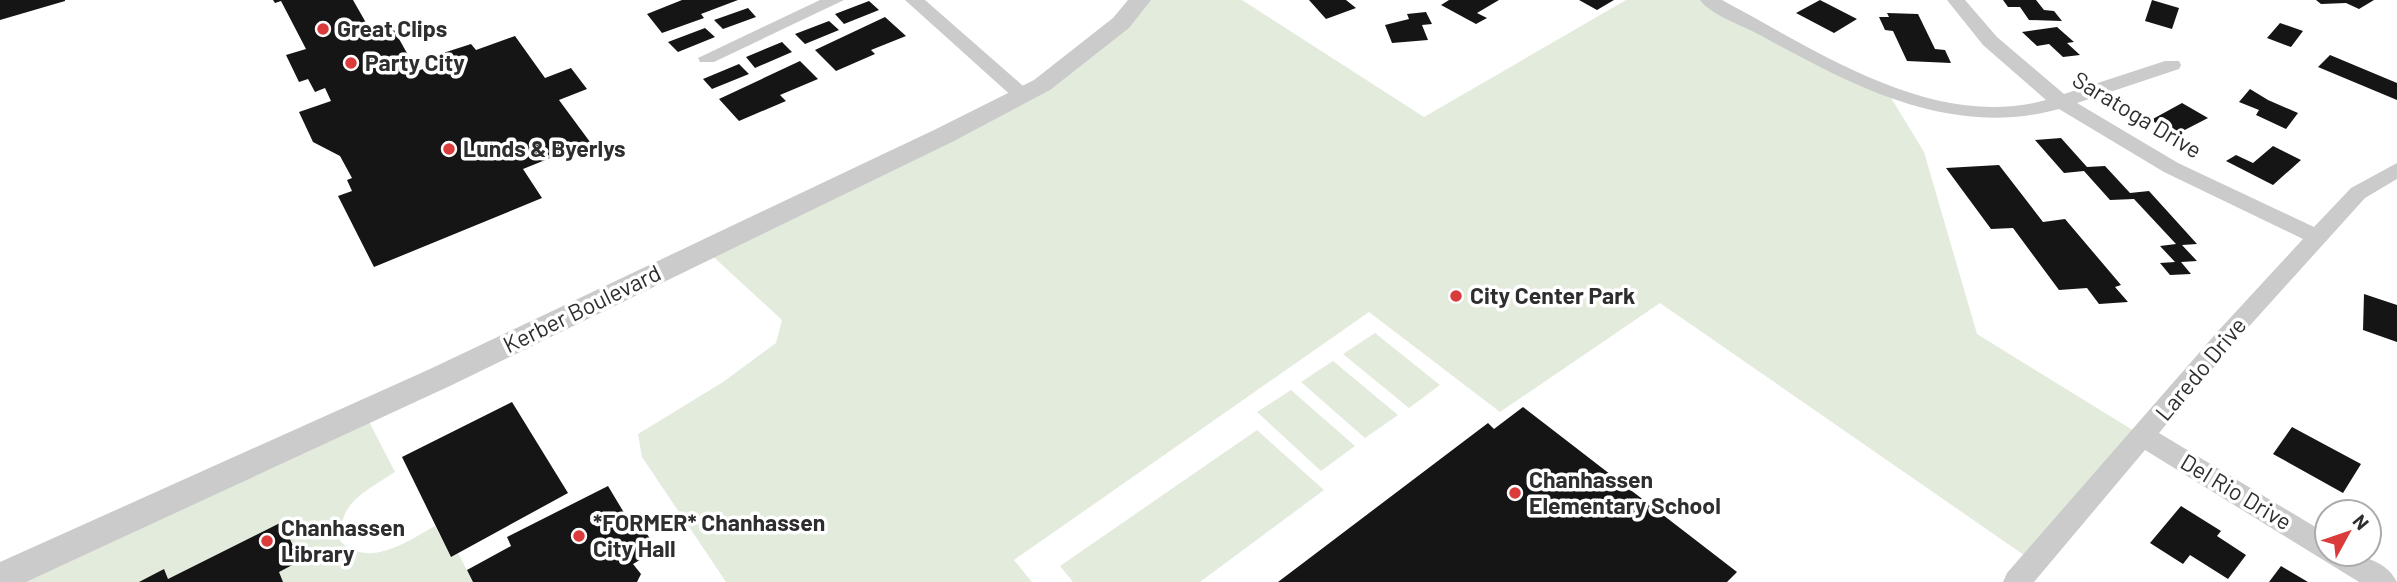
<svg xmlns="http://www.w3.org/2000/svg" width="2397" height="582" font-family="Barlow,sans-serif">
<style>
.green{fill:#e3ebdd}
.building{fill:#151515}
.lines{fill:none;stroke-linecap:round;stroke-linejoin:round}
.minor{fill:#cbcbcb;fill-rule:evenodd}
.tertiary{fill:#cbcbcb;fill-rule:evenodd}
.poi-dot{fill:#da3b3b;stroke:#fff;stroke-width:2.5}
.labels{text-anchor:middle;stroke-width:7;stroke-linejoin:round;paint-order:stroke}
.poi-label{font-size:23px;font-weight:bold;fill:#2e2e2e;stroke:#fff;text-anchor:start}
.street-label{font-size:23px;fill:#2e2e2e;stroke:#fff}
</style>
<rect width="100%" height="100%" fill="#fff"/>
<path class="green" d="M1140,0H1242L1424,117L1626,0H1709L1887,91L1924,152L1977,334L2144,437L2034,562L1660,303L1500,412L1369,312L1014,560L1032,582H726L642,457L638,434L723,382L776,343L782,320L706,250L1022,95Z
M1375,333L1440,385L1409,408L1343,354Z
M1333,361L1398,415L1365,438L1301,382Z
M1291,390L1355,446L1321,471L1257,412Z
M364,412L395,472C365,492 339,501 340,541C369,569 406,542 435,526L451,557L458,553L473,582H0V578Z
M1257,430L1324,490L1200,582H1073L1060,566Z"/>
<path class="building" d="M0,0H65V1L0,20Z
M273,0H353L369,28L389,21L417,71L441,63L437,55L471,44L476,50L515,36L545,78L571,68L587,89L559,100L590,142L523,169L542,198L374,267L338,196L352,191L347,180L352,178L340,156L313,142L299,112L331,101L325,88L315,92L308,79L299,82L286,55L306,49L281,1L275,3Z
M682,0H738L701,14L704,18L662,33L647,14Z
M1309,0H1346L1356,8L1326,19Z
M1449,0H1499L1477,13L1487,18L1476,24L1441,5Z
M1579,0H1614L1597,10Z
M1820,0L1857,19L1834,33L1796,13Z
M2003,0H2036L2044,10L2054,11L2062,21L2029,20L2020,7H2008Z
M2152,0L2179,8L2172,29L2145,21Z
M2316,0H2374L2359,9L2346,3L2321,4Z
M869,1L879,10L844,24L835,14Z
M748,8L756,17L723,29L714,20Z
M1426,12L1432,24L1422,25L1428,40L1392,43L1385,25L1409,19L1407,14Z
M1887,13L1918,14L1935,49L1945,50L1951,63L1907,61L1893,31L1885,30L1879,17H1889Z
M885,17L906,36L871,50L875,54L836,71L815,50Z
M829,21L839,30L805,44L795,34Z
M2280,23L2303,31L2291,47L2267,38Z
M2057,27L2074,42L2067,43L2080,55L2063,57L2049,44L2037,46L2022,32Z
M705,28L715,37L678,52L668,42Z
M782,42L792,52L755,68L746,57Z
M2330,55L2397,83V100L2318,67Z
M800,61L818,79L780,95L786,101L739,121L719,99Z
M739,64L749,74L712,89L703,79Z
M2250,89L2268,100L2298,113L2286,129L2256,115L2259,110L2239,102Z
M2182,103L2208,118L2175,135L2151,120Z
M2061,138L2087,167L2105,166L2130,193L2149,191L2197,244L2182,245L2197,261L2181,262L2191,274L2170,275L2160,263L2175,262L2160,246L2176,244L2134,199L2110,200L2084,171L2064,173L2035,140Z
M2273,146L2301,160L2273,185L2226,161L2236,155L2253,163Z
M1999,165L2043,222L2065,219L2121,285L2115,287L2128,302L2099,304L2087,288L2059,290L2013,228L1991,229L1946,168Z
M2364,294L2397,305V342L2363,330Z
M512,402L568,493L451,557L402,457Z
M1523,407L1737,572L1727,582H1278L1488,423L1494,429Z
M2292,427L2361,464L2343,493L2273,454Z
M608,486L632,526H649L647,534L657,550L633,564L641,574L637,582H473L467,570L511,546L507,537Z
M2181,506L2221,531L2217,536L2246,555L2228,579L2190,555L2183,564L2150,543Z
M282,522L300,561L279,572L283,582H139L164,569L168,579Z
M2281,566L2308,582H2269Z"/>
<g class="lines">
<path class="minor" d="M820,0H844L714,62H700L698,58Z
M905,0H925L1029,91L1032,95L1029,99H1015Z
M1700,0H1722C1818,51 1933,131 2046,100L1983,45L1947,0H1965L1997,37L2064,94L2165,61H2179L2181,65L2179,69L2077,103L2178,163L2314,227L2351,188L2397,163V179L2365,198L2235,342L2159,433L2327,534V554C2352,554 2384,556 2397,582H2359L2145,450L2034,582H2003L2007,573L2219,330L2303,239L2164,172L2059,109C1950,139 1853,86 1760,35C1742,25 1712,16 1700,0Z"/>
<path class="tertiary" d="M1128,0H1151L1129,28L1050,90L952,142L452,385L26,582H0V562L430,369L934,130L1034,80L1113,18Z"/>
</g>
<g class="poi-dot">
<circle cx="323" cy="29" r="7"/>
<circle cx="351" cy="63" r="7"/>
<circle cx="449" cy="149" r="7"/>
<circle cx="1456" cy="296" r="7"/>
<circle cx="1515" cy="493" r="7"/>
<circle cx="579" cy="536" r="7"/>
<circle cx="267" cy="541" r="7"/>
</g>
<g class="labels">
<g class="poi-label">
<text x="337" y="37">Great Clips</text>
<text x="365" y="71">Party City</text>
<text x="463" y="157">Lunds &amp; Byerlys</text>
<text x="1470" y="304">City Center Park</text>
<text x="1529" y="488">Chanhassen<tspan x="1529" dy="26">Elementary School</tspan></text>
<text x="593" y="531">*FORMER* Chanhassen<tspan x="593" dy="26">City Hall</tspan></text>
<text x="281" y="536">Chanhassen<tspan x="281" dy="26">Library</tspan></text>
</g>
<g class="street-label">
<text transform="translate(2137 115) rotate(31)" y="8">Saratoga Drive</text>
<text transform="translate(582 309) rotate(-26)" y="8">Kerber Boulevard</text>
<text transform="translate(2201 369) rotate(-50)" y="8">Laredo Drive</text>
<text transform="translate(2236 492) rotate(31)" y="8">Del Rio Drive</text>
</g>
</g>
<g transform="translate(2348 533) rotate(50)"><circle r="33" fill="#ffffff" stroke="#ababab" stroke-width="2"/>
<path d="M0-5L12 26L0 18L-12 26Z" fill="#da3b3b"/>
<text y="-10" font-size="19" font-weight="bold" text-anchor="middle" fill="#2e2e2e">N</text>
</g>
</svg>
